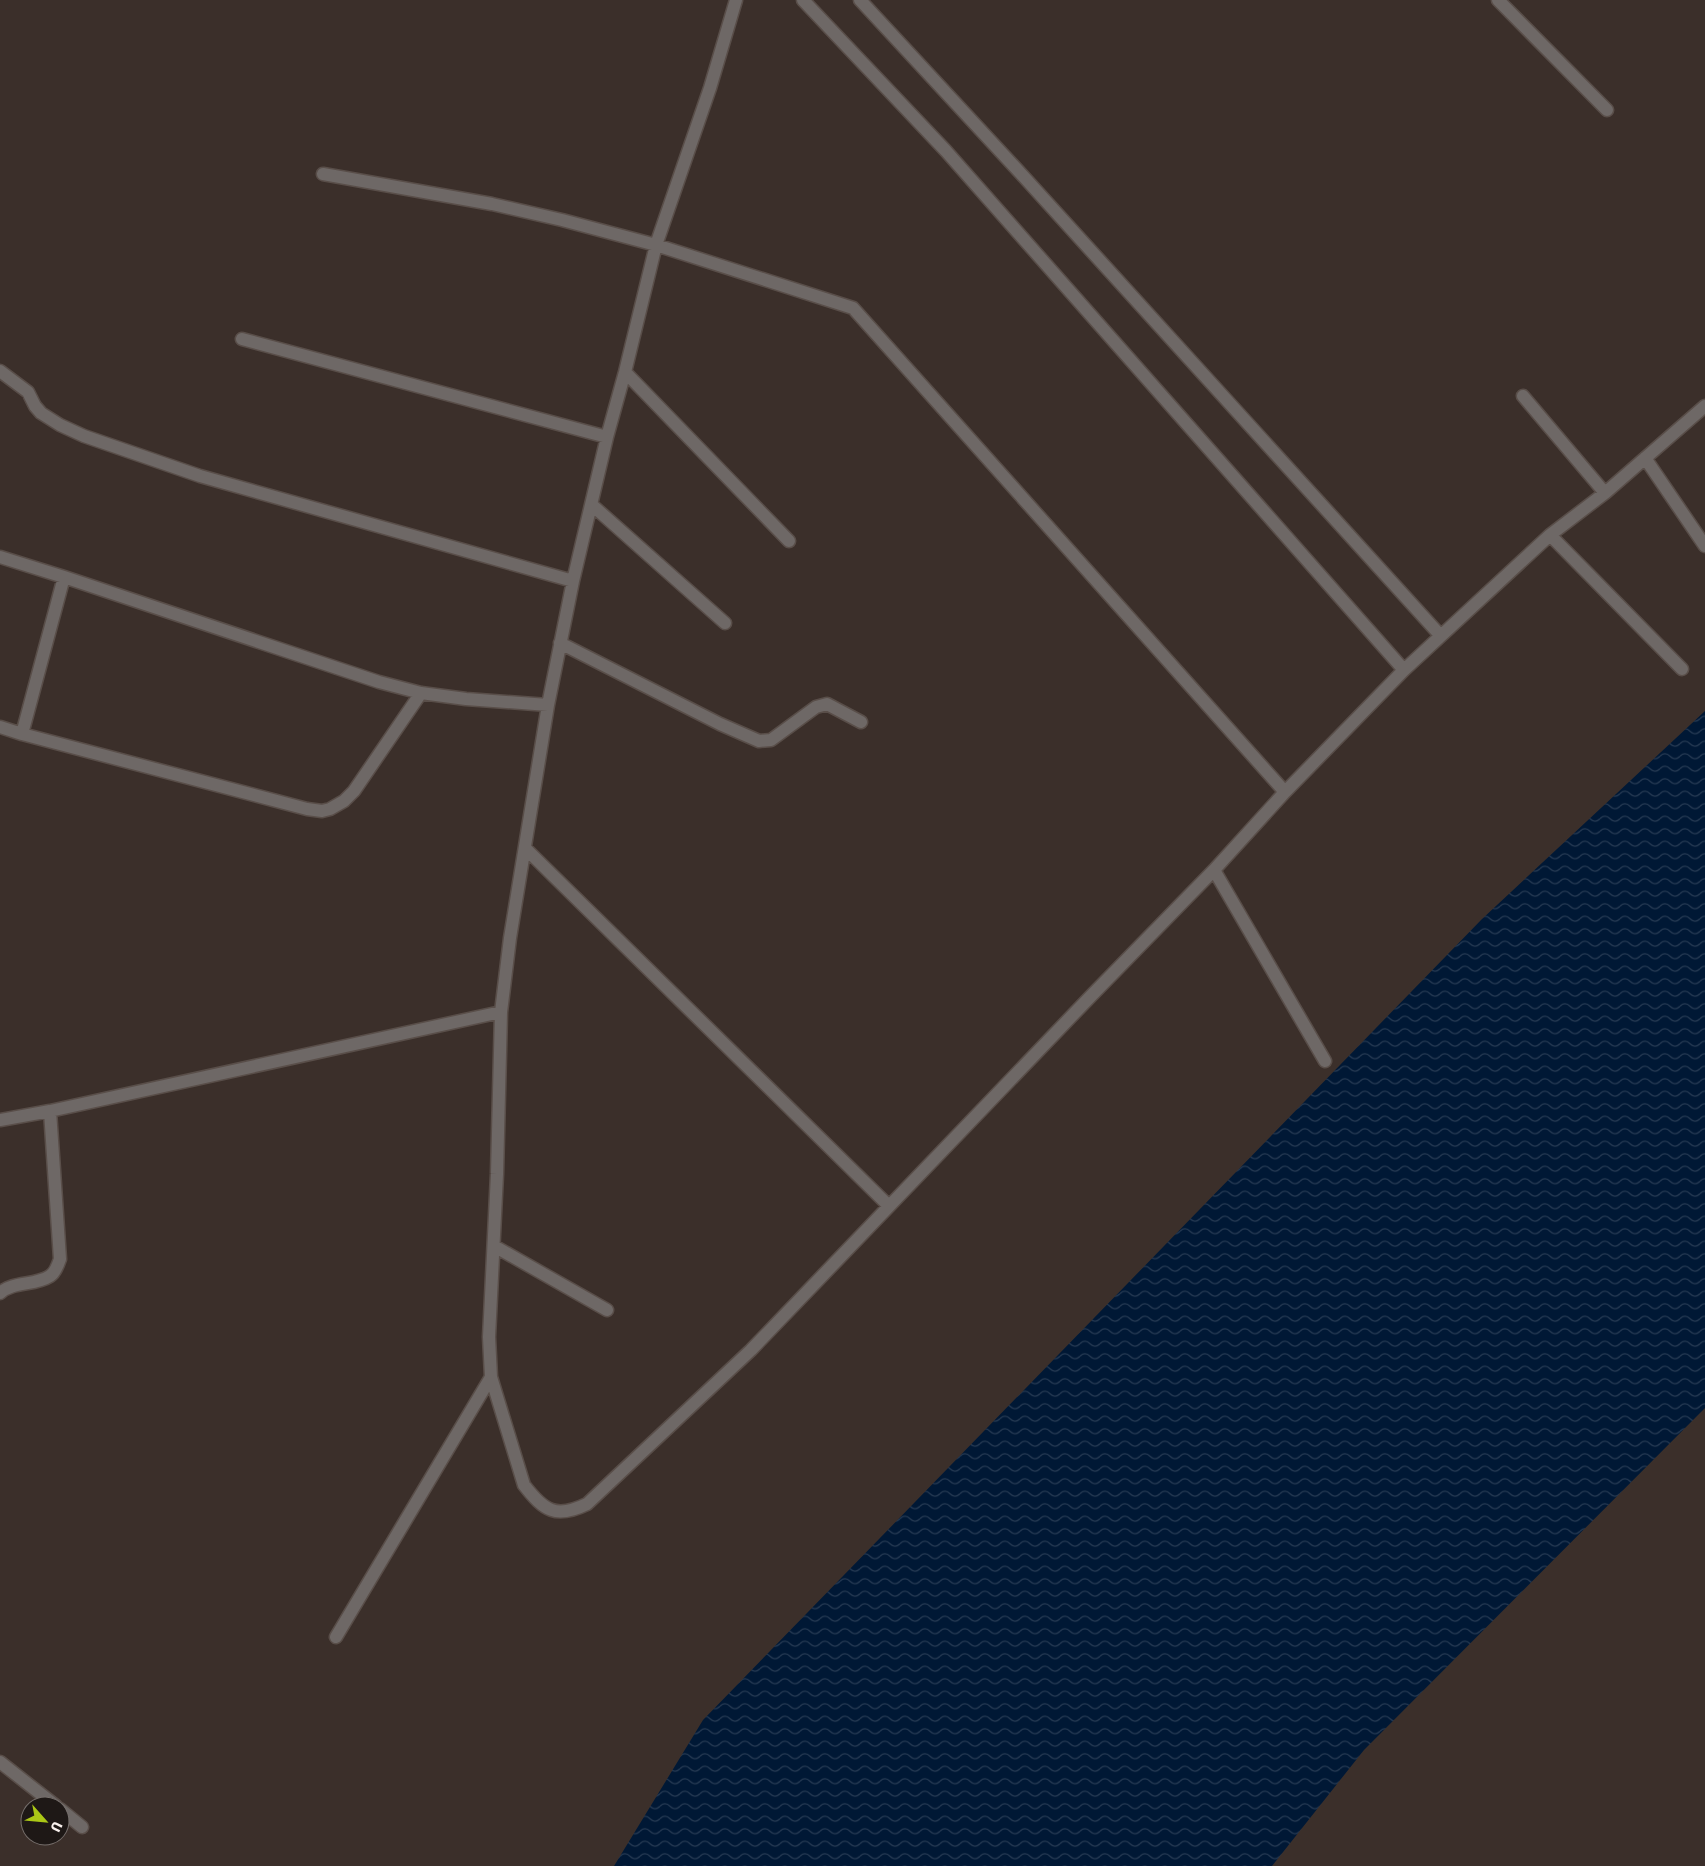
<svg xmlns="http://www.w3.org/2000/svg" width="1705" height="1866" font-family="'Fira Sans',sans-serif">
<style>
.water{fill:url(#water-waves)}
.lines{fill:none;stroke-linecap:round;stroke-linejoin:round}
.minor-casing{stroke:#594e49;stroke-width:15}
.minor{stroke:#6e6866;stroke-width:12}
</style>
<defs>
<pattern id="water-waves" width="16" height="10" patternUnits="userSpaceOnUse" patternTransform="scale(1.25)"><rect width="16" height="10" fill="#001835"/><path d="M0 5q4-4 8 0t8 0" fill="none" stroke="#263a53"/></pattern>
</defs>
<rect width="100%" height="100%" fill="#3b2f2a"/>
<path class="water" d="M1705,711V1408L1364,1750L1272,1866H614L703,1720L1482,919Z"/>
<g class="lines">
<defs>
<path id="minor" d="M736,0L710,88L656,245L625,372L607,437L573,581L548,705L510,938L501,1012L497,1174L489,1337L491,1377L524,1485C544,1511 556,1519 587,1504L751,1350L1090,997L1214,870L1285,792L1404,670L1550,535L1605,493L1705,406
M803,0L946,151L1404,670
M860,0L1024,177L1440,635
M1498,0L1607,110
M323,174L492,204L562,220L656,245L853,308L1285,792
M242,339L607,437
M0,371L28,392L35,406L41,413L60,425L84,436L200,476L573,581
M625,372L789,541
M1523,396L1605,493
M1645,458L1705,546
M592,505L725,623
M1550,535L1682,669
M0,557L64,577L379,682L421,693L466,699L548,705
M560,643L720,724L759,741L771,740L816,707L827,704L861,722
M0,727L22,734L64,577
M22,734L307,809L322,811L330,809L344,801L354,791L421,693
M525,848L889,1206
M1214,870L1325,1061
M0,1120L50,1111L501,1012
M494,1246L607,1310
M0,1293C13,1281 35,1286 50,1276C55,1273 58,1265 60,1259L50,1111
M336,1637L491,1377
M0,1762L56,1806
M60,1809L82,1827"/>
</defs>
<use href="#minor" class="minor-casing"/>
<use href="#minor" class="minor"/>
</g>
<g transform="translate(45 1821) rotate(117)"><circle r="24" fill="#1e1816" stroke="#766f6c"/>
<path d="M0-4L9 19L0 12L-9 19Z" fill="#abc716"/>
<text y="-8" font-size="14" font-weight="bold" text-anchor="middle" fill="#f9f1ee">U</text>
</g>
</svg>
